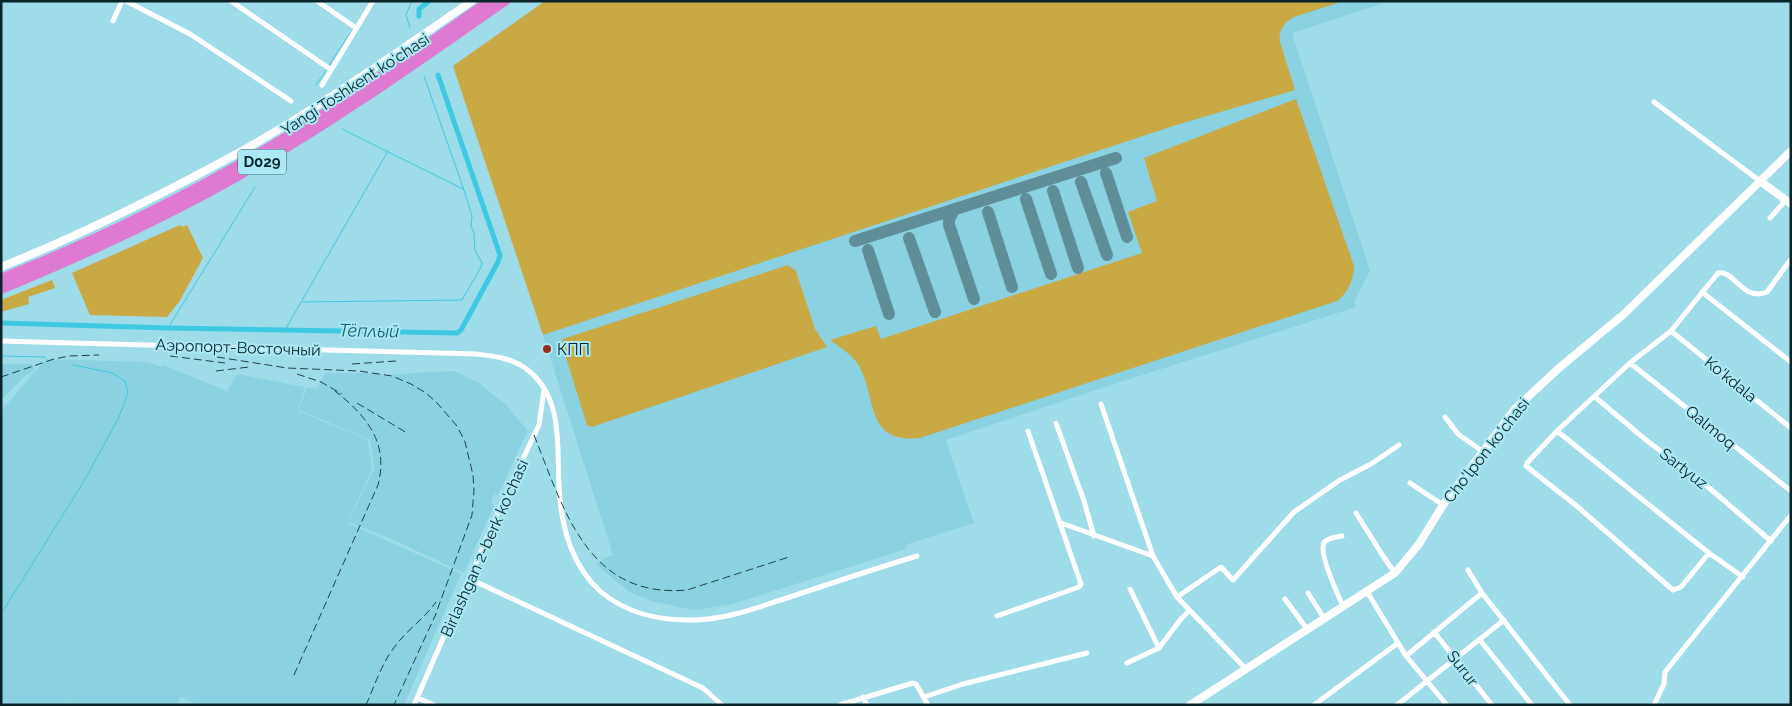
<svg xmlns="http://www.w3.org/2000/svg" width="1792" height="706" font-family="Raleway,sans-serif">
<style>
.built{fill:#8ad2e1}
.green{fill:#c8a944}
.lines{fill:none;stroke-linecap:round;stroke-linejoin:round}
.stream{stroke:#3dc9e1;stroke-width:1}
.canal{stroke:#3dc9e1;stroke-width:5}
.taxiway{stroke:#608e98;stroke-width:12}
.street{stroke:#fff;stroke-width:5}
.secondary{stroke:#fff;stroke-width:8}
.highway{stroke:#df7ad2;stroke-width:10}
.rail{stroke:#214046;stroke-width:1;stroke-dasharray:8 4;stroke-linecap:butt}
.poi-dot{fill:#952b19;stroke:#ace9f6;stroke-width:2}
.labels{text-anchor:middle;stroke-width:4;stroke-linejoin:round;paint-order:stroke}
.shield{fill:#ace9f6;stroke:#3b5f66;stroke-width:1}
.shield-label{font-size:15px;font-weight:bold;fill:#0a2429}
.street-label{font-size:16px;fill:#0a2429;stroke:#ace9f6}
.poi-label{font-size:16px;fill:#0a2429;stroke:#ace9f6;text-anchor:start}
.water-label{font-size:18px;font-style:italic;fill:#15606d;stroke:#ace9f6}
</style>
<rect width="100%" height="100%" fill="#9fdce9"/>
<path class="built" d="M545,1H1390L1292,33L1370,271L1354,301L1356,307L1111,385L946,440L974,523L905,545L906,549L733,604L694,610L654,602L629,592L597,565L605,558L613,555L543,335L453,66Z
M46,359L148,362L162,367L164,365L236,395L227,391L237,374L305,387L298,411L368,440L372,468L348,523L461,574L404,705H197L181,697L177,705H70V703L69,702L67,705H1V411Z
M1,364H32L35,370L25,376L1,400Z
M454,371L479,383L507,406L528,431L498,495L495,494L491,501L494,506L464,573L398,542L349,522L374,468L370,440L299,410L307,387L317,389L325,373H375L391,377L392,375L412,373Z"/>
<path class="green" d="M545,1H1344L1294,17C1284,22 1278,31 1280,42L1295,90L1173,126L543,335L453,66Z
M1296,99L1354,266C1354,279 1348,293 1337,301L920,438C865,444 877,398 859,366C853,355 841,348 830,340L876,326L881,339L1142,253L1128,212L1157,201L1144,158Z
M180,225L182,227L187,225L203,258L179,302L167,317L90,315L72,273Z
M788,265L796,271L815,329L827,347L592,427L587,425L562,345L563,339Z
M52,280L55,288L28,297L29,304L1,312V300Z"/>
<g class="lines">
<path class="stream" d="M410,28L406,15L412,1
M329,65L353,29
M316,85L327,69
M342,129L463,189
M303,302L462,300L481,267L482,263L475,251L474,233L471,226L472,216L464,190L424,76
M168,328L255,187
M285,330L388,151
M1,356L45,357
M1,614L84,481L119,417L128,392L125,381L112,373L73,365"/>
<path class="canal" d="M419,16V9L429,1
M1,323L168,328L457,333L461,330L498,262L500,255L438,75"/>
<path class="taxiway" d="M1106,173L1127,237
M1081,182L1107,255
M1053,191L1078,268
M1026,199L1051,274
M954,209L949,220V225L974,299
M988,212L1012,287
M909,238L935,312
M855,241L1116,158
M868,250L889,314"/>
<path class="street" d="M126,1L190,34L291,101
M231,1L330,69
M317,1L356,28
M113,21L122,1
M322,85L373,1
M1654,102L1760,181
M1770,218L1786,200
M1702,292L1791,362
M1671,331L1791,428
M1,341L476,354C494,356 514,358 529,371C567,402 555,457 560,499C563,532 574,568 600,591C627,614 660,621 695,620C728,619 759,607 790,597C832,583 874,569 917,556
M1630,363L1791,491
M1595,397L1646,440L1707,486L1771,541
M1101,404L1153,556
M1445,417L1458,434L1482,451
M1056,423L1084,501L1094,536
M1557,431L1709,553L1743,577
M1527,463L1557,431L1630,363L1671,331L1718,273C1734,269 1742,302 1767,292L1791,259
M1526,466L1578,507L1673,590L1681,587L1709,553
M1410,483L1443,505
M1356,513L1383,556L1395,573
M1061,523L1153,556L1177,597L1246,669
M1342,536C1337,537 1326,538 1324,543C1318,553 1338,595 1343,606
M1468,570L1482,593L1570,705
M470,579L703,688L722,705
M1130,589L1159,648
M1366,590L1406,656L1447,705
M1308,593L1324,618
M1177,597L1221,567L1233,580L1294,512L1340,480L1371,464L1399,445
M1285,599L1307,629
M997,616L1079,587L1081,584L1028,431
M1434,632L1492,705
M1480,640L1532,705
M1406,656L1482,593
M1127,663L1159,648L1181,619L1189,611
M863,697L867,705
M924,697L963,684L1087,653
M418,698L434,705
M414,705L502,503L539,425L544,390
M840,705L913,683L916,684L928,705
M1314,705L1398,643
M1397,705L1504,620
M1654,705L1664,684L1665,672L1791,515"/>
<path class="secondary" d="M1760,181L1791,204
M1,267C83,234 163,194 240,152C320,107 396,53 472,1
M1190,705L1395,573L1419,544L1443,505L1515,409L1559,368L1624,314L1791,151"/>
<path class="highway" d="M1,279C103,238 202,189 295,132C362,91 426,45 490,1
M1,289C91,252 179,211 262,162C346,113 425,56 505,1"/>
<path class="rail" d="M170,356L225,363
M217,357L287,368L359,371L392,376L411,384L426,393L437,403L457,426L465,442L473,475L474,490L472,515L435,616L394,705
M352,364L396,361
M216,371L249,367
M297,374L321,382L342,394
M1,377L54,359L69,356L99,355
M357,403L407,433
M534,435C564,510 588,599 687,590L789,557
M294,675L378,485C389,443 367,416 335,391
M366,705C375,685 382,662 396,645C408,629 425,618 436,602"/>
</g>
<circle class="poi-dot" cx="547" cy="349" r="5"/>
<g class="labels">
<rect class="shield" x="238" y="149.5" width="48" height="25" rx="4"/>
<g class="shield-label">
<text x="262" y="167">D029</text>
</g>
<g class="street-label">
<text transform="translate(355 84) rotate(-33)" y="6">Yangi Toshkent ko‘chasi</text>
<text transform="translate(238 347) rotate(2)" y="6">Аэропорт-Восточный</text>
<text transform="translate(1731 379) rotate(39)" y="6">Ko'kdala</text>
<text transform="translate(1711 427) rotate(39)" y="6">Qalmoq</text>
<text transform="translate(1486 450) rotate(-52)" y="6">Cho'lpon ko'chasi</text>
<text transform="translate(1684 468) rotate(38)" y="6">Sartyuz</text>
<text transform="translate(484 548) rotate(-66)" y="6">Birlashgan 2-berk ko'chasi</text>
<text transform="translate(1463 668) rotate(52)" y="6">Surur</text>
</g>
<g class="poi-label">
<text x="557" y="355">КПП</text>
</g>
<g class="water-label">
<text transform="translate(369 331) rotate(1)" y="6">Тёплый</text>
</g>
</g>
<rect width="1792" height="706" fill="none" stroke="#0a2429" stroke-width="5"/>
</svg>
